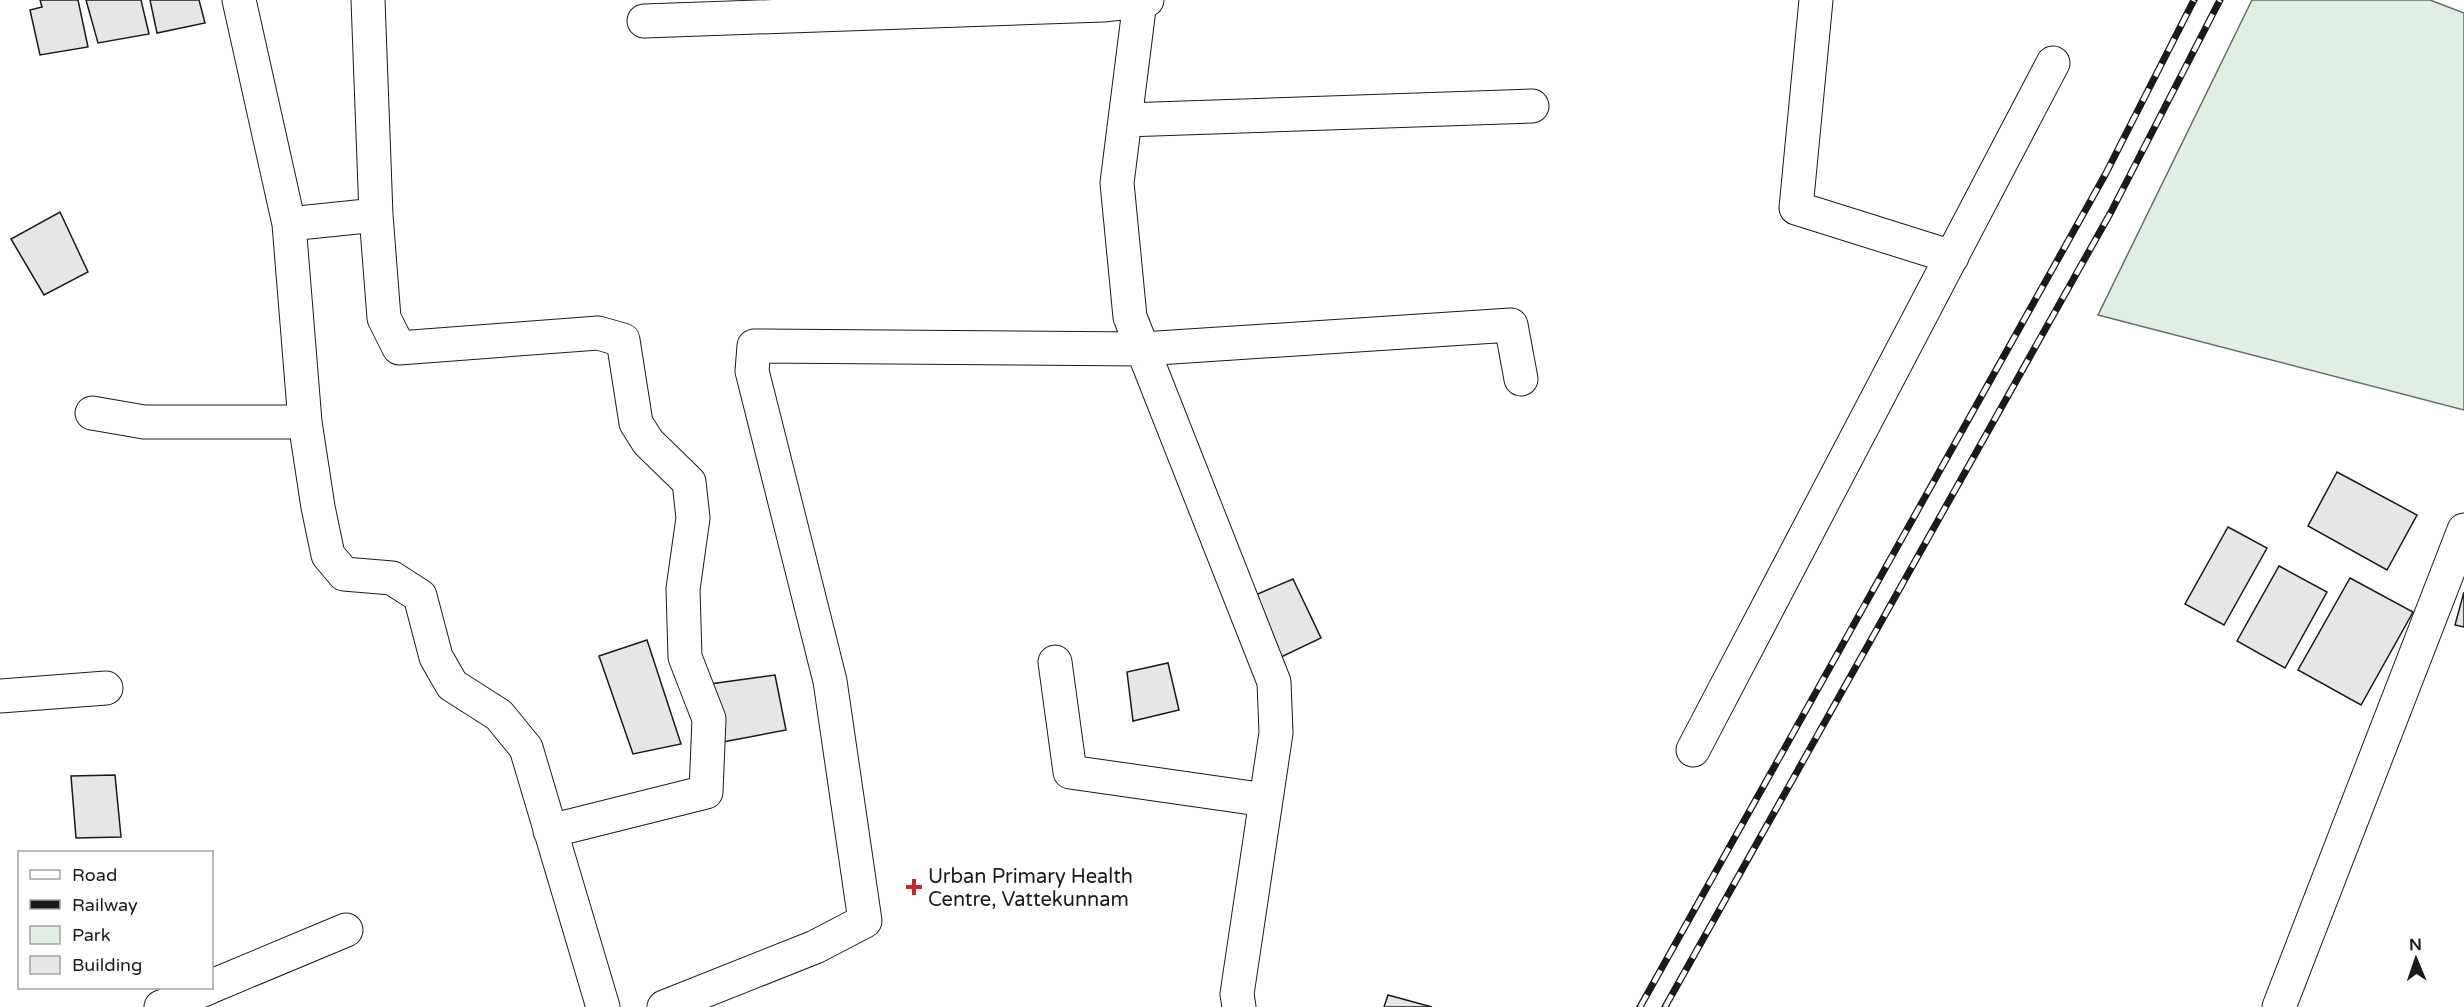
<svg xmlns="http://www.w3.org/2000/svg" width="2464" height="1007" font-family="'Varela Round',sans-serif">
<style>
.green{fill:#e0efe3;stroke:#6a6a6a;stroke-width:1.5}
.building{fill:#e6e6e6;stroke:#1a1a1a;stroke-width:1.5}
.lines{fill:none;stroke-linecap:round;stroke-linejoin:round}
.minor-casing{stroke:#1a1a1a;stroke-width:35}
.minor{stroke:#fff;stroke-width:33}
.rail-casing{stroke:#1a1a1a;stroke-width:7}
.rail{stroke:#fff;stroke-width:4.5;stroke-dasharray:14;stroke-linecap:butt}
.poi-dot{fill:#c62828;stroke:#fff;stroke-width:2}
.labels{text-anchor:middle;stroke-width:4.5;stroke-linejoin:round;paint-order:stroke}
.poi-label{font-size:20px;fill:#1a1a1a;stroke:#fff;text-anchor:start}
</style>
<rect width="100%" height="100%" fill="#fff"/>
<path class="green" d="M2252,0H2430L2464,13V410L2098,315Z"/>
<path class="building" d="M40,0H78L88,47L40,55L30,10L42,7Z
M86,0H141L149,34L98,43Z
M150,0H199L205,23L157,33Z
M60,212L88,272L44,295L11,239Z
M2337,472L2417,515L2387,570L2308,526Z
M2228,527L2267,548L2224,625L2185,604Z
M2279,566L2327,592L2285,668L2237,641Z
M2350,578L2413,612L2361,705L2298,670Z
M1293,579L1321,638L1277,659L1246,599Z
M2464,592V627L2455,625Z
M647,640L681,744L633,754L599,656Z
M1168,663L1179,710L1133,721L1127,672Z
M775,675L786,730L712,744L703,685Z
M115,775L121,837L76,838L71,776Z
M1388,995L1432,1007H1384Z"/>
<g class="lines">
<defs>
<path id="minor" d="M239,0L289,224L305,422L318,507L328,555L344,574L392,578L420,596L436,657L452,685L499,715L526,748L603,1007
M368,0L376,215L384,318L399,348L598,333L623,340L636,423L648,442L689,482L693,518L683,589L685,657L709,719L706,792L550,831
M1816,0L1796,208L1952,257
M1140,1L1117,183L1130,317L1274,682L1276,733L1237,994L1239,1007
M644,21L1103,5L1147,0
M1125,120L1532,106
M289,224L376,215
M92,413L144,422H305
M1055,662L1070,772L1266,800
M0,696L106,688
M1693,750L2053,63
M212,986L346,930
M161,1007L208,988
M664,1007L815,947L865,921L830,681L752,371L754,346L1142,349L1511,325L1521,379
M2279,1007L2464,530"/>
</defs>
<use href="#minor" class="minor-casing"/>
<use href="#minor" class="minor"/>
<defs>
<path id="rail" d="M1640,1007L2105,175L2194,0
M1665,1007L2111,212L2220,0"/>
</defs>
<use href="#rail" class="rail-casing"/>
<use href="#rail" class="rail"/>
</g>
<path class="poi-dot" d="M911 878h6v6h6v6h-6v6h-6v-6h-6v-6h6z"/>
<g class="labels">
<g class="poi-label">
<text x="928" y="883">Urban Primary Health<tspan x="928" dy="23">Centre, Vattekunnam</tspan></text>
</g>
</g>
<rect x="18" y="851" width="195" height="138" fill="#ffffff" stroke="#a3a3a3" stroke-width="1.5"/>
<rect x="30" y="870" width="30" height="9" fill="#ffffff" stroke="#a3a3a3" stroke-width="1.5"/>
<text x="72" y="881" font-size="18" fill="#1a1a1a">Road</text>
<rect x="30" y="900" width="30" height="9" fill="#1a1a1a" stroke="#a3a3a3" stroke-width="1.5"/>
<text x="72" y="911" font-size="18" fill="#1a1a1a">Railway</text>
<rect x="30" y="926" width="30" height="18" fill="#e0efe3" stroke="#a3a3a3" stroke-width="1.5"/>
<text x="72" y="941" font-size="18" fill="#1a1a1a">Park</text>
<rect x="30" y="956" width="30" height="18" fill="#e6e6e6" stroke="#a3a3a3" stroke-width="1.5"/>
<text x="72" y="971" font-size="18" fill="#1a1a1a">Building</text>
<g transform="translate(2416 959) rotate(358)" stroke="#ffffff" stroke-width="4.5" paint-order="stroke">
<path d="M0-4.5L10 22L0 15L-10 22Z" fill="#1a1a1a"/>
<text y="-9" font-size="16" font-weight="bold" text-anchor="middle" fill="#1a1a1a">N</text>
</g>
</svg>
